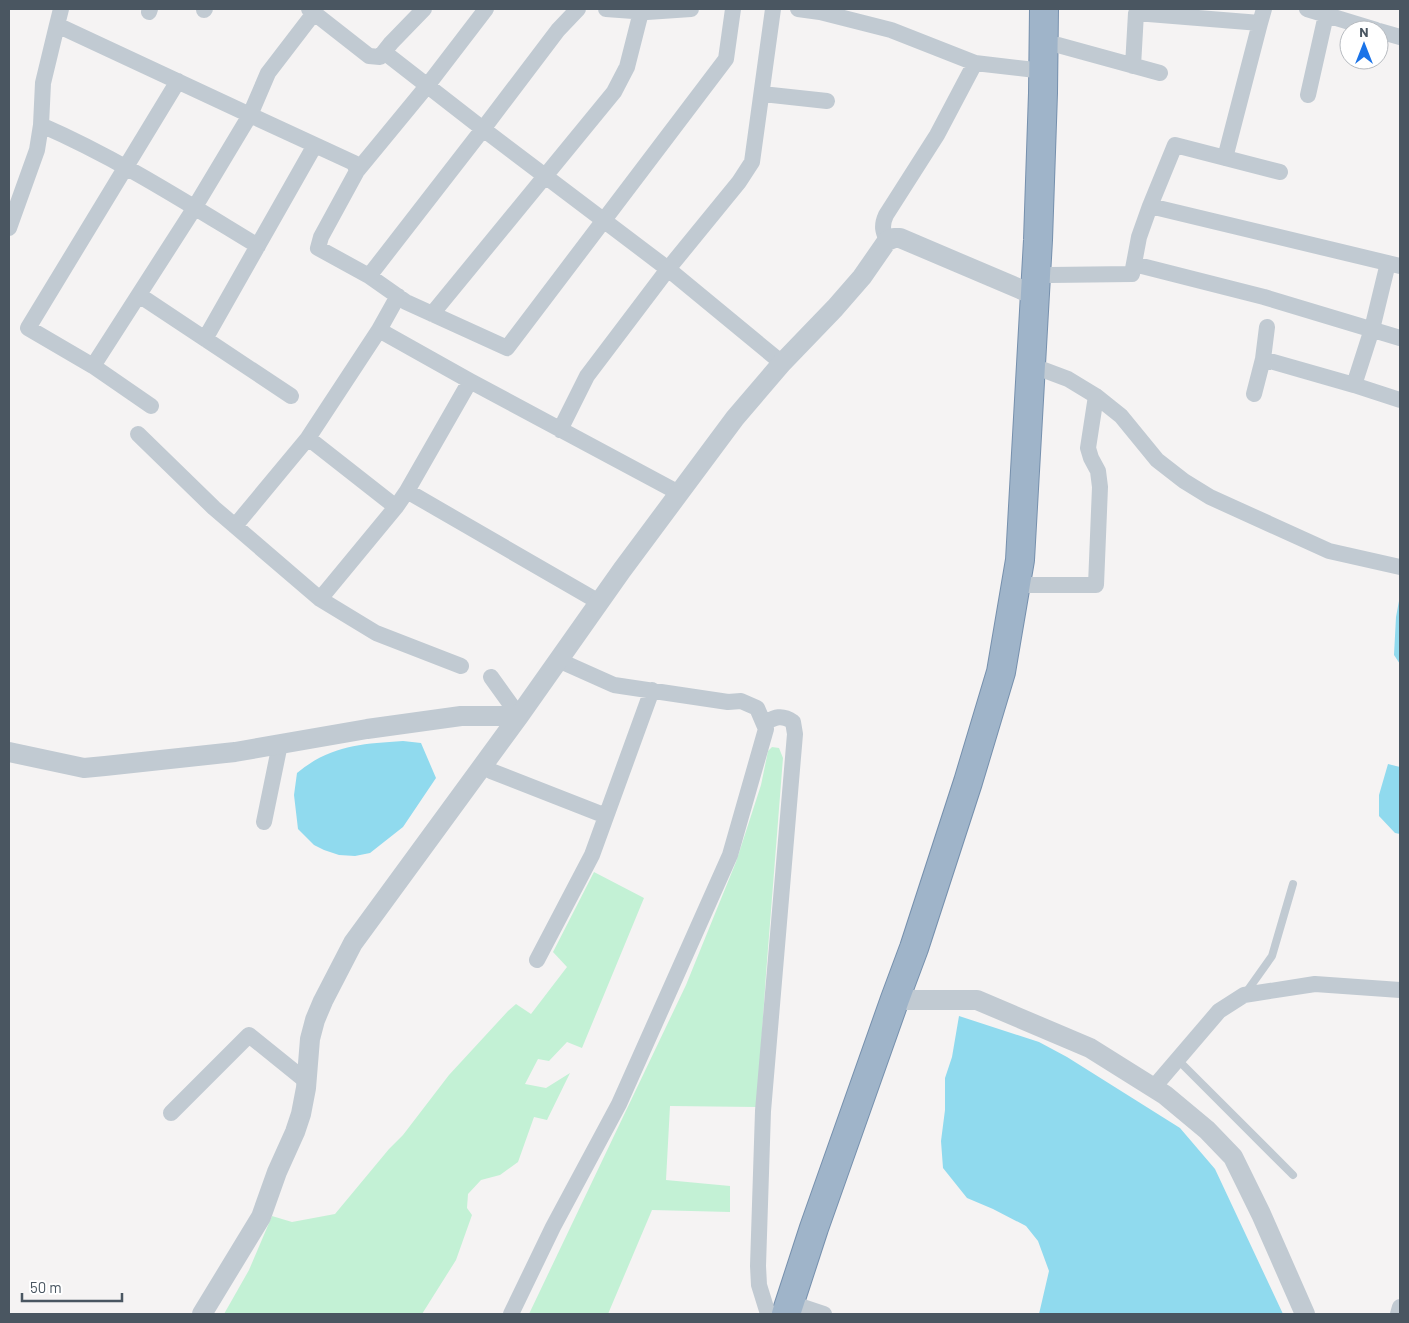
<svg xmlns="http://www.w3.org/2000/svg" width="1409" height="1323" font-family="Barlow,sans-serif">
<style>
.green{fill:#c3f1d5}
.water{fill:#90daee}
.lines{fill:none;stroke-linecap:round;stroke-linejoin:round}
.trunk-casing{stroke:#7690ad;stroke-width:30}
.service{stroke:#c1cad2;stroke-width:8}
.minor{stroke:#c1cad2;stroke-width:16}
.tertiary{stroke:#c1cad2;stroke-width:20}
.trunk{stroke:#9fb4c9;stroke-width:28}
</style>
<rect width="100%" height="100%" fill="#f5f3f3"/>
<path class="green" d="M772,747L779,748L783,758L766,974L757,1107L670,1106L666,1180L730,1186V1212L652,1210L608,1314H529L686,985L736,862L761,785L768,751Z
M594,872L644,898L582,1048L567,1042L549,1061L538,1059L525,1084L546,1088L570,1073L547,1120L534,1117L518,1162L500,1175L481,1180L468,1194L467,1208L472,1215L456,1260L422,1314H224L249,1270L272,1216L292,1222L335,1214L389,1149L403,1135L449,1075L508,1011L516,1004L531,1014L567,967L553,952Z"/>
<path class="water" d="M1399,601H1400V664L1394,655L1396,617Z
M403,741L421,743L436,778L403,827L370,853L355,856L339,855L324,850L314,845L298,829L294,795L297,773C331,745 361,744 403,741Z
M1388,764L1400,767V834L1395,833L1379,816V795Z
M959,1016L1039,1042L1067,1057L1180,1128L1215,1169L1283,1314H1039L1049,1271L1038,1241L1026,1226L993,1209L967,1198L943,1168L941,1141L945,1110V1078L952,1057Z"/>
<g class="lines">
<defs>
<path id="trunk" d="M786,1314L814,1228L895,999L914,948L968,782L1001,672L1020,560L1038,240L1043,93L1044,9"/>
</defs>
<use href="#trunk" class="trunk-casing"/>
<path class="service" d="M1245,994L1272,956L1293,884
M1178,1060L1293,1175"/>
<path class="minor" d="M309,9L369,56L380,57L391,43L424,9
M606,9L647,12L691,9
M798,9L820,12L891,30L975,63L1044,71
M1307,9L1376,30
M204,10L205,9
M149,12L150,9
M57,25L61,9
M1379,31L1400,37
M1058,45L1160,73
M384,52L483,129L668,269L782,363
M1133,66L1136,13L1260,23L1264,9
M762,94L827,101
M1308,95L1326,15
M41,125C117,158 187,203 258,246
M1225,158L1260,23
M357,171L427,86L486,9
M1150,206L1400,266
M9,228L37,150L41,125L43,83L57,25L250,115L268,73L314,13
M887,241C883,231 881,226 886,215L937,135L975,63
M1134,264L1264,297L1400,338
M1050,275L1132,274L1139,237L1150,206L1175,145L1280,172
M369,276L406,302L507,348L726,59L733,9
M139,295L291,396
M432,314L614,92L627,67L641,12
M379,330L470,381L679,493
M205,339L315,145
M1263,359L1354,385L1372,329L1388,263
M93,366L28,328L178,81
M1044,370L1068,379L1096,396L1121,416L1157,460L1184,481L1210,497L1329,551L1400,567
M1354,385L1400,400
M1254,394L1263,359L1267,327
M151,406L93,366L190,215L250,115L354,163L357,171L321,237L318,248L369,276L483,129L558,30L578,9
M560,430L587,376L668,269L739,182L752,162L773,9
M138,434L214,508L320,599
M308,438L379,330L398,296
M407,491L470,381
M396,507L320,599L376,633L461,666
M235,526L308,438L396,507L407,491L599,602
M1016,585H1096L1100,487L1098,471L1091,458L1088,448L1096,396
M491,677L519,716
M764,723C775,717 782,714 793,722L795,734L763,1111L758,1266L759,1285L768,1314
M483,766L491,771L606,816
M264,822L280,744
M537,960L592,855L652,690
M1154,1087L1219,1011L1244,995L1315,984L1400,990
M171,1113L249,1035L306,1081
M803,1307L824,1314
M511,1314L553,1227L619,1104L730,855L766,729L757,708L741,701L728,702L614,685L558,660
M1398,1314L1400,1307"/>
<path class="tertiary" d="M9,752L84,768L105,766L235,752L367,729L461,716H519
M895,999L908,1000H977L1090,1048L1165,1095L1207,1130L1233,1157L1261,1214L1305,1314
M202,1314L261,1217L277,1172L295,1132L301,1114L306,1088L310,1039L315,1020L323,1001L353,943L519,716L622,570L735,418L782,363L835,308L862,277L887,241L894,238H900L1034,295"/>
<use href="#trunk" class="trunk"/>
</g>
<rect width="1409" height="1323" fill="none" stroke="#4a5661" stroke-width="20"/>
<g transform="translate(1364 45)"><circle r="24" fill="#ffffff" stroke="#b7bbc0"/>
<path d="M0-4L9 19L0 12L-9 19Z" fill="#1a73e8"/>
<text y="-8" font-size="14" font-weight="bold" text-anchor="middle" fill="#4a5661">N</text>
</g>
<path d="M22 1293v8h100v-8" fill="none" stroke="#4a5661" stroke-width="2.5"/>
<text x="30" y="1293" font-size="15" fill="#4a5661" stroke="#ffffff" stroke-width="4" paint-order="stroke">50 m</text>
</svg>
